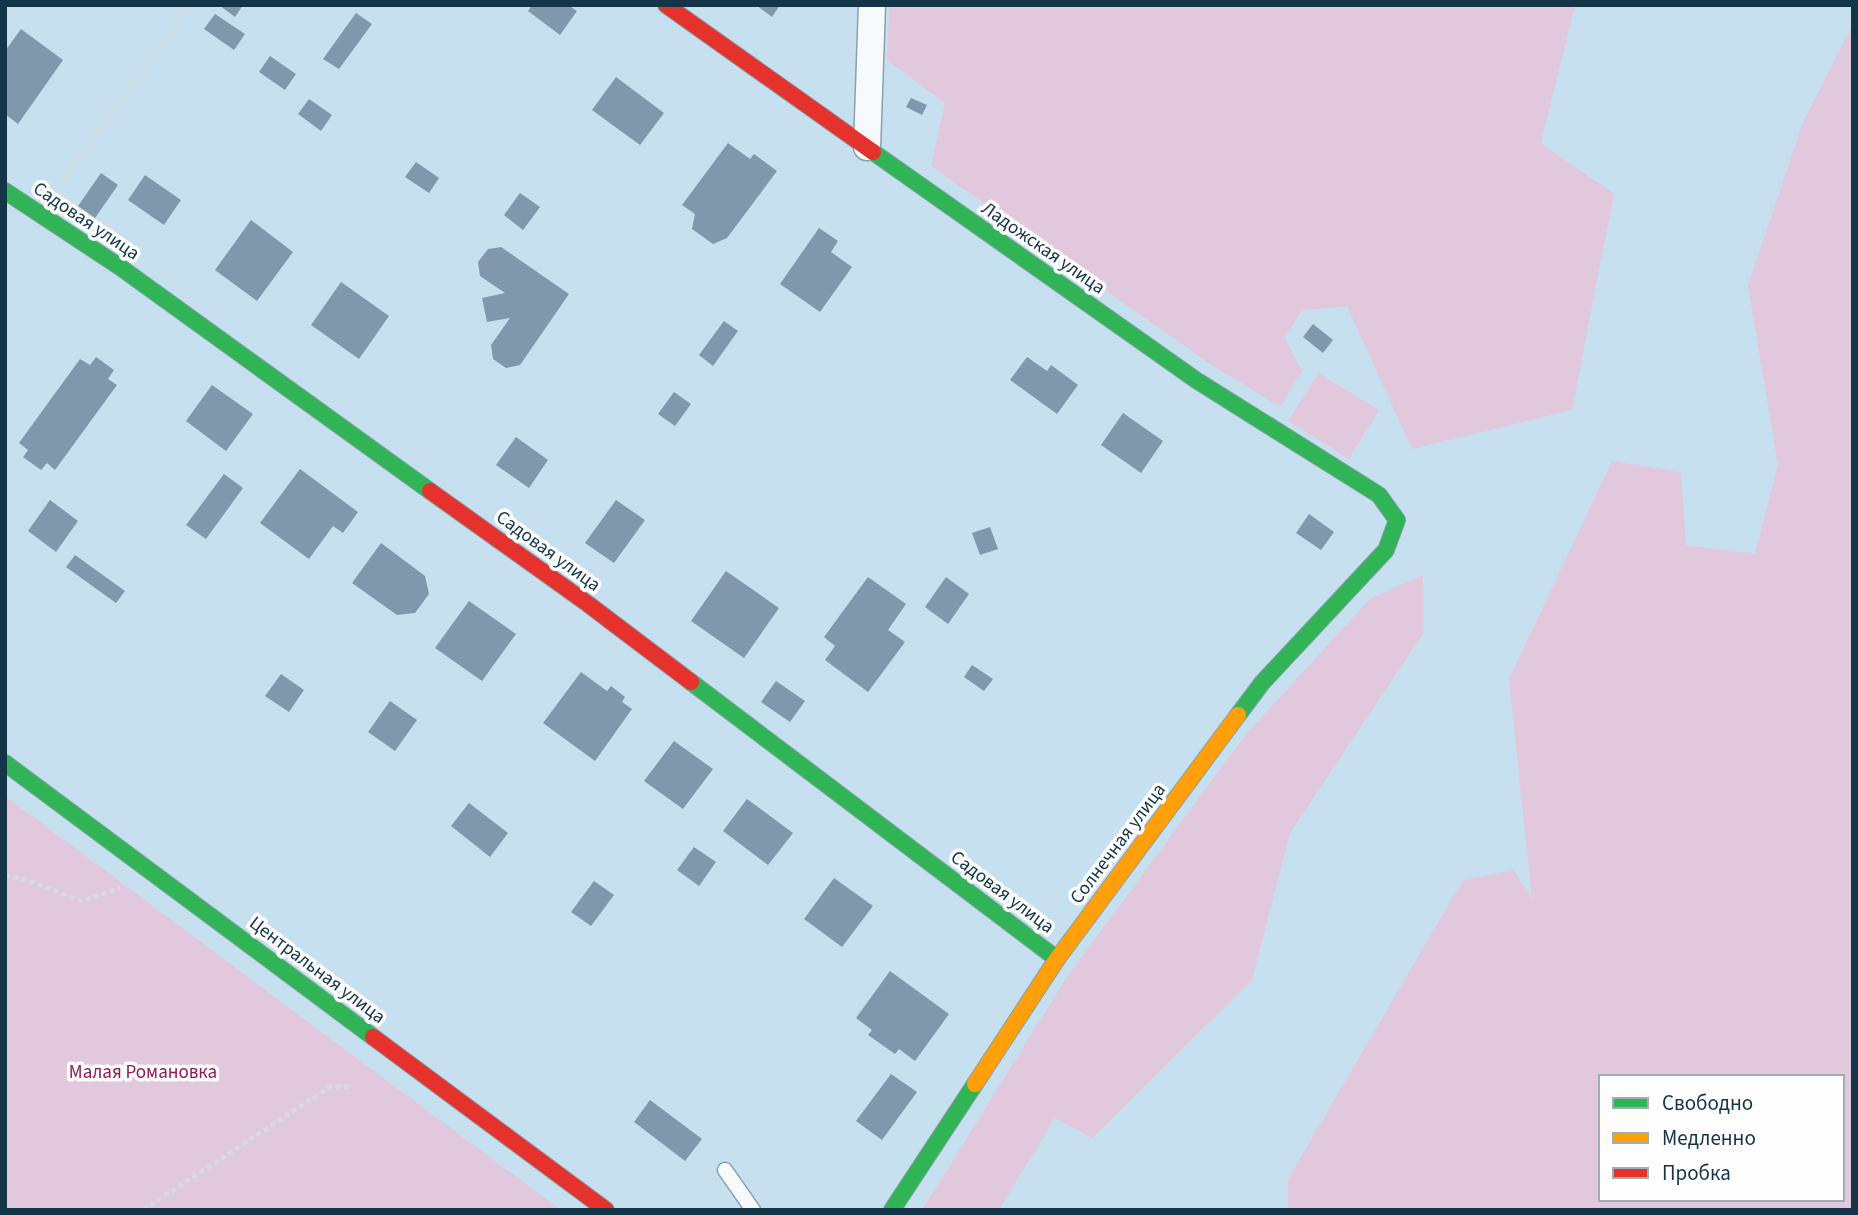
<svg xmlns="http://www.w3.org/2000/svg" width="1858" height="1215" font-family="'Source Sans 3',sans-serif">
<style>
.green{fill:#e2c8dc;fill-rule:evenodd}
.building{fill:#8197ab}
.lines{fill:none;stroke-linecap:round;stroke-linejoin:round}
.lane-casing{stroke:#87a1b0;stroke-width:17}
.street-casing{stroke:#87a1b0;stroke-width:29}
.fast-casing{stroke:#87a1b0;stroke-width:18}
.slow-casing{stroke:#87a1b0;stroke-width:18}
.jam-casing{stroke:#87a1b0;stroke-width:18}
.path{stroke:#d5dde2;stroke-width:4.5;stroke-dasharray:5 3.5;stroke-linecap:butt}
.lane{stroke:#f7fafd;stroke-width:14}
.street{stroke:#f7fafd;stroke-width:26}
.fast{stroke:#30b455;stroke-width:16}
.slow{stroke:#ff9f0a;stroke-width:16}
.jam{stroke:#e5322d;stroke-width:16}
.labels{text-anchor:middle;stroke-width:7;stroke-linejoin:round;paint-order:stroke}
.street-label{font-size:19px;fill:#143547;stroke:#fdfdfd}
.park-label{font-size:19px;fill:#8d1e55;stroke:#fdfdfd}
</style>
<rect width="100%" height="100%" fill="#c7e0ef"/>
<path class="green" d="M889,5H1575L1541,143L1614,194L1572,410L1412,449L1347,306L1301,311L1285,338L1302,371L1280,407L1207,362L931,166L945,103L887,60Z
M1853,25V1210H1288V1179L1463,880L1513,870L1532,899L1509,679L1612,461L1681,472L1686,545L1755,554L1778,465L1748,286L1803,122ZM1601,1077H1842V1199H1601Z
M1318,373L1379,410L1349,459L1288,421Z
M1423,575V634L1290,833L1252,980L1092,1138L1055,1118L999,1210H922L1067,977L1246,734L1371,598Z
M5,796L554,1205L560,1210H5Z"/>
<path class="building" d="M219,5H243L235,17Z
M532,5H568L577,11L560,35L528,11Z
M756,5H780L772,17Z
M356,13L372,24L339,69L323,59Z
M215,14L245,34L234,50L204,29Z
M21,29L63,60L18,124L5,114V51Z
M270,56L296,74L285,90L259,72Z
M616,77L664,113L640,145L592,110Z
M911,98L927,105L922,115L906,107Z
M309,99L332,115L321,131L298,114Z
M728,143L750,159L754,154L777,171L727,238L713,244L692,229L695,214L682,205Z
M416,162L439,178L429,193L405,177Z
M101,173L118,185L95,218L78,206Z
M145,175L181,200L164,225L128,200Z
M520,193L540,207L523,230L504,215Z
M251,220L293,252L257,301L215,270Z
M819,228L838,241L831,252L852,267L820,312L780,284Z
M501,247L569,294L520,365L506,368L493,359L491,345L510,318L487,322L482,298L505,293L480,276L478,262L488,249Z
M341,282L389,316L359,359L311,325Z
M724,321L738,331L713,366L699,355Z
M1313,324L1333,340L1323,353L1303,337Z
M96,357L114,370L108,379L117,385L55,470L47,463L41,470L23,457L28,450L19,443L80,359L90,365Z
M1027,357L1047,371L1051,365L1078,385L1057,414L1010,380Z
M212,385L253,414L226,451L186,421Z
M674,392L691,404L675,426L658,414Z
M1123,413L1163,441L1141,473L1101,445Z
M516,437L548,460L529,488L496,465Z
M300,469L358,512L343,533L333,526L309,559L260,523Z
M224,474L243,488L206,539L186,525Z
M50,500L78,521L56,552L28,531Z
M616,500L645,520L614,563L585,543Z
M1309,514L1334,532L1321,550L1296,533Z
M990,527L998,549L980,555L972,533Z
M381,543L425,576L429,594L415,613L397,615L352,583Z
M75,555L125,591L116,603L66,567Z
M726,571L779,608L744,658L691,621Z
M868,577L906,604L888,630L905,642L868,692L825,660L835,646L824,637Z
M946,577L969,594L948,624L925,607Z
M469,601L516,634L482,681L435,648Z
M972,665L993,679L984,691L964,677Z
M581,672L607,691L611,686L625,697L622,702L632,709L595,761L543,723Z
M281,674L304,690L289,712L265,696Z
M776,681L805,701L790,722L761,702Z
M390,701L417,720L395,751L368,732Z
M674,741L713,769L683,809L644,781Z
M747,799L793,833L768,865L723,831Z
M469,803L508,833L490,857L451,826Z
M694,847L716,862L699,886L677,870Z
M834,878L873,906L842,947L804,919Z
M594,881L614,895L591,926L571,912Z
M890,971L949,1014L915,1061L899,1049L895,1054L868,1035L872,1030L856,1018Z
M891,1074L917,1092L882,1140L856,1121Z
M650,1100L702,1139L685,1161L634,1122Z"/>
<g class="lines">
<defs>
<path id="lane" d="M725,1170L753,1210"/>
<path id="street" d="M867,147L872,5"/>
<path id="fast" d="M873,152L1196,380L1379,495L1397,520L1386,550L1262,683L1238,715
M5,191L120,267L430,491
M691,682L1057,959
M5,763L373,1037
M892,1210L975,1084"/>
<path id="slow" d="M975,1084L1057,959L1238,715"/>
<path id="jam" d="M666,5L873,152
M430,491L588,604L691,682
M373,1037L606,1210"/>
</defs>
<use href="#lane" class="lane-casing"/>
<use href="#street" class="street-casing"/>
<use href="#fast" class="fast-casing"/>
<use href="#slow" class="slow-casing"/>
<use href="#jam" class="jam-casing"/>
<path class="path" d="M58,187L190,5
M5,876L24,879L82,901L120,888
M143,1210L330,1087H352"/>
<use href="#lane" class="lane"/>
<use href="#street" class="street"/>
<use href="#fast" class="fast"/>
<use href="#slow" class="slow"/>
<use href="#jam" class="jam"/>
</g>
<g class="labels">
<g class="street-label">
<text transform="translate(87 220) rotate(34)" y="7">Садовая улица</text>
<text transform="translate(1044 247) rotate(35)" y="7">Ладожская улица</text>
<text transform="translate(549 550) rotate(36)" y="7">Садовая улица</text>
<text transform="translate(1117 843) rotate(-53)" y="7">Солнечная улица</text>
<text transform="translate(1003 891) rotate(37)" y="7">Садовая улица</text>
<text transform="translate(318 969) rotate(37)" y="7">Центральная улица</text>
</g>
<g class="park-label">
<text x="143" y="1078">Малая Романовка</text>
</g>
</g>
<rect width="1858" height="1215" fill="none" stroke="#143547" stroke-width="14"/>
<rect x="1599" y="1075" width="245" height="126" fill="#fdfdfd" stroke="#a0adb4" stroke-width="2"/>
<rect x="1613" y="1098" width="35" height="10" fill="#30b455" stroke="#a0adb4" stroke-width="2"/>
<text x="1662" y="1110" font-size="21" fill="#143547">Свободно</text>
<rect x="1613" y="1133" width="35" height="10" fill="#ff9f0a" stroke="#a0adb4" stroke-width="2"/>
<text x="1662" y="1145" font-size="21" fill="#143547">Медленно</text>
<rect x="1613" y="1168" width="35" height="10" fill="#e5322d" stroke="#a0adb4" stroke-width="2"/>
<text x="1662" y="1180" font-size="21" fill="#143547">Пробка</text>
</svg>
